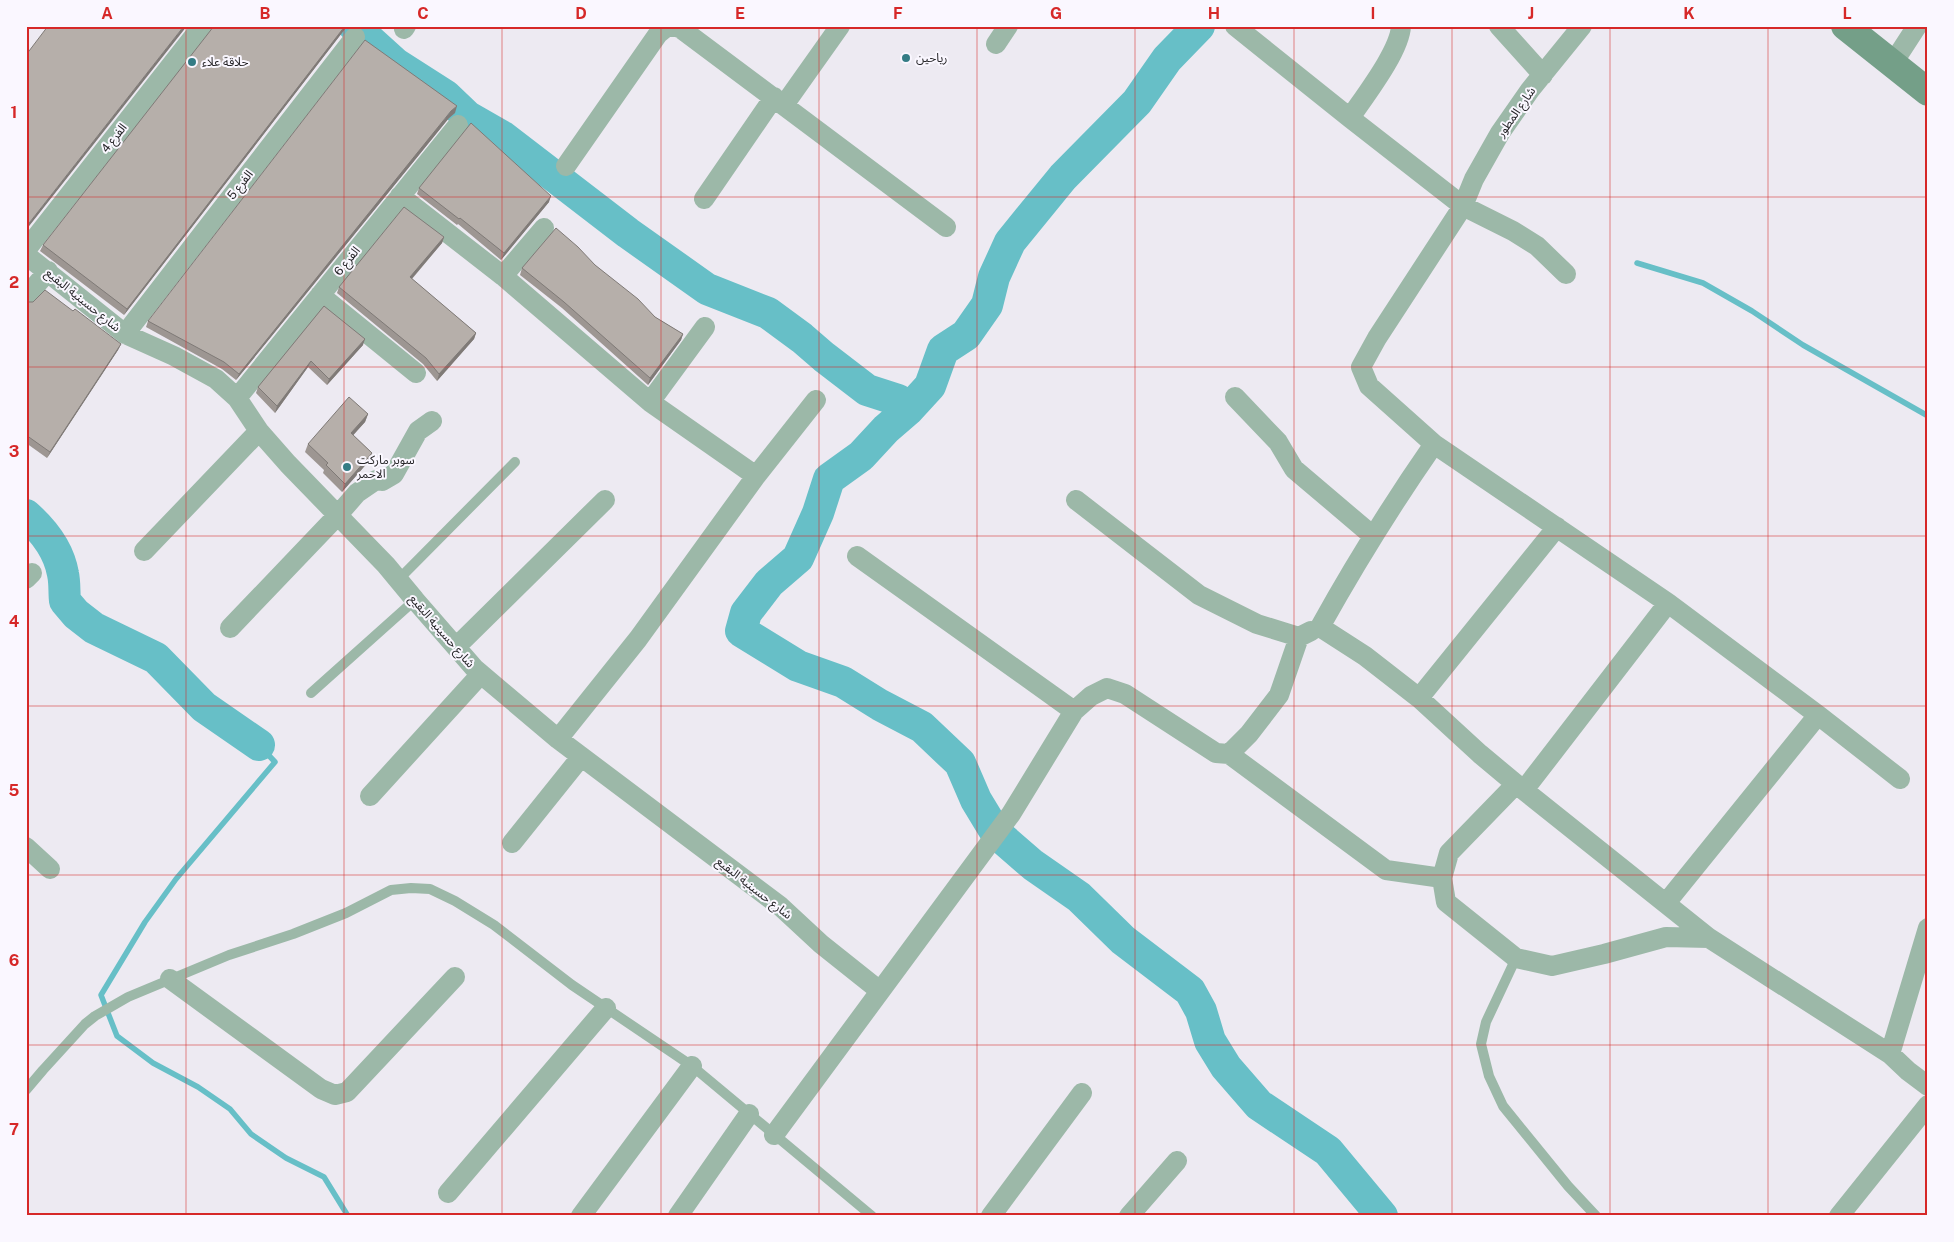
<svg xmlns="http://www.w3.org/2000/svg" width="1954" height="1242" font-family="'Public Sans','Noto Sans Arabic',sans-serif">
<style>
.lines{fill:none;stroke-linecap:round;stroke-linejoin:round}
.stream{stroke:#67bfc7;stroke-width:5.5}
.river{stroke:#67bfc7;stroke-width:32}
.service{stroke:#9cb8a8;stroke-width:10}
.minor{stroke:#9cb8a8;stroke-width:20}
.secondary{stroke:#749f88;stroke-width:28}
.wall{fill:#9d9692}
.shaded-wall{fill:#7f7a77}
.building{fill:#b6afaa;stroke:#7f7a77}
.grid{fill:none;stroke:#d62828;stroke-width:1;stroke-opacity:0.55}
.poi-dot{fill:#347c85;stroke:#faf7ff;stroke-width:2}
.labels{text-anchor:middle;stroke-width:4;stroke-linejoin:round;paint-order:stroke}
.poi-label{font-size:12px;fill:#252427;stroke:#faf7ff;text-anchor:start}
.street-label{font-size:12px;fill:#252427;stroke:#faf7ff}
.neatline{fill:none;stroke:#d62828;stroke-width:2}
.grid-label{font-size:16px;text-anchor:middle;font-weight:bold;fill:#d62828}
</style>
<rect width="100%" height="100%" fill="#edeaf2"/>
<g class="lines">
<path class="stream" d="M1637,263L1703,283L1752,311L1803,345L1928,416
M259,745L275,762L176,879L145,922L101,995L117,1036L153,1063L198,1087L230,1109L251,1134L286,1158L324,1177L348,1216"/>
<path class="river" d="M354,26L396,64L446,96L468,117L503,137L628,233L707,289L768,313L802,338L824,357L867,390L898,400L908,410L886,429L861,456L829,479L818,513L798,558L769,583L746,613L741,631L798,666L843,682L880,705L922,727L960,763L976,800L996,833L1033,865L1079,897L1123,940L1190,991L1201,1011L1210,1041L1226,1067L1259,1105L1328,1151L1382,1216
M908,410L930,386L943,350L966,335L987,305L994,277L1010,242L1063,177L1137,102L1167,59L1199,26
M26,515C43,530 59,551 63,574C65,583 64,592 65,601L76,614L94,628L156,658L204,707L259,745"/>
<path class="service" d="M399,579L515,462
M311,693L415,600
M1516,958L1486,1022L1481,1044L1489,1076L1503,1106L1568,1186L1596,1216
M26,1090L43,1070L85,1024L95,1016L128,997L229,955L293,934L346,913L391,890L411,888L430,889L455,901L494,925L572,985L692,1066L872,1216"/>
<path class="minor" d="M672,26L680,28L946,227
M1235,26L1350,118L1463,206L1513,231L1537,246L1566,274
M1499,26L1543,75
M1582,26L1530,90L1500,133L1474,179L1463,206L1377,338L1361,367L1369,386L1434,444C1393,503 1355,564 1320,627L1365,656L1419,698L1480,754L1516,784L1709,938
M404,29L406,26
M996,44L1008,26
M1893,63L1917,26
M784,105L840,26
M1350,118C1364,97 1400,51 1401,26
M566,166L658,34L668,26
M400,196L503,276L650,402L756,476L816,400
M704,199L774,97
M26,250L202,26
M26,255L125,334L174,356L216,379L237,398L259,431L288,464L386,565L415,600L475,669L558,739L780,906L821,944L880,991
M503,276L544,228
M320,295L416,373
M26,297L48,271
M125,334L355,37
M1235,397L1278,442L1294,469L1373,536
M237,398L458,125
M650,402L705,327
M1434,444L1668,603L1818,715L1900,779
M1076,500L1199,595L1257,624L1299,637L1311,631
M144,551L259,431
M857,556L1074,711
M26,579L32,573
M230,628L337,516L357,493L376,480L382,481L394,474L418,431L432,421
M456,647L605,500
M1419,698L1557,527
M558,739L638,639L756,476
M1229,754L1386,870L1442,878
M1516,784L1449,853L1442,878L1446,902L1516,958L1552,966L1604,954L1666,937L1709,938L1890,1054L1908,1071L1928,1086
M1524,790L1668,603
M370,796L481,674
M512,843L581,757
M26,847L50,869
M1666,903L1818,715
M170,979L321,1089L335,1095L347,1092L455,977
M1890,1054L1928,928
M774,1135L1011,814L1074,711L1091,696L1107,688L1125,694L1216,753L1229,754L1249,734L1279,695L1299,637
M448,1193L606,1008
M581,1216L692,1066
M678,1216L749,1114
M991,1216L1082,1093
M1129,1216L1177,1161
M1839,1216L1928,1105"/>
<path class="secondary" d="M1845,26L1928,92"/>
</g>
<path class="wall" d="M213,26H346L345,29L124,315L40,251L43,245L214,27Z
M455,113L449,118L236,380L222,369L146,327L148,321Z
M419,188L549,202L501,260L458,224L457,225L417,194Z
M444,237L442,243L412,279L476,333L474,339L437,381L423,364L337,293L339,287Z
M595,265L655,317L683,334L681,340L648,385L562,308L520,275L522,268Z
M26,302L73,311L121,344L118,350L47,458L26,443Z
M324,306L363,345L327,385L308,367L275,413L256,393L258,387Z
M368,414L365,422L353,435L372,453L369,461L342,492L323,473L324,470L305,452L308,444Z"/>
<path class="shaded-wall" d="M184,26H187L26,230V227Z
M345,26H346L345,29L124,315L127,309Z
M457,106L455,113L449,118L236,380L239,374L451,111Z
M551,196L549,202L501,260L504,253Z
M444,237L442,243L408,283L410,277Z
M476,333L474,339L437,381L439,374Z
M683,334L681,340L648,385L650,378Z
M365,339L363,345L327,385L329,379Z
M121,344L118,350L47,458L50,452Z
M311,361L308,367L275,413L277,406Z
M368,414L365,422L348,441L351,433Z
M372,453L369,461L342,492L345,484Z"/>
<path class="building" d="M48,26H184L26,227V55Z
M214,26H345L127,309L43,245Z
M365,40L457,106L451,111L239,374L224,362L148,321Z
M471,123L551,196L504,253L460,218L459,219L419,188Z
M404,207L444,237L410,277L476,333L439,374L426,358L339,287Z
M556,228L578,247L595,265L638,299L655,317L683,334L650,378L564,302L522,268Z
M45,290L73,311L75,309L121,344L50,452L26,435V302H33Z
M324,306L365,339L329,379L311,361L277,406L258,387Z
M349,397L368,414L351,433L372,453L345,484L326,465L328,463L308,444Z"/>
<path class="grid" d="M186,26V1216M344,26V1216M502,26V1216M661,26V1216M819,26V1216M977,26V1216M1135,26V1216M1294,26V1216M1452,26V1216M1610,26V1216M1768,26V1216M26,197H1928M26,367H1928M26,536H1928M26,706H1928M26,875H1928M26,1045H1928"/>
<g class="poi-dot">
<circle cx="906" cy="58" r="5"/>
<circle cx="192" cy="62" r="5"/>
<circle cx="347" cy="467" r="5"/>
</g>
<g class="labels">
<g class="poi-label">
<text x="916" y="62">رياحين</text>
<text x="202" y="66">حلاقة علاء</text>
<text x="357" y="464">سوبر ماركت<tspan x="357" dy="14">الاحمر</tspan></text>
</g>
<g class="street-label">
<text transform="translate(1516 112) rotate(-55)" y="4">شارع المطور</text>
<text transform="translate(114 138) rotate(-52)" y="4">الفرع 4</text>
<text transform="translate(240 185) rotate(-52)" y="4">الفرع 5</text>
<text transform="translate(347 261) rotate(-51)" y="4">الفرع 6</text>
<text transform="translate(83 300) rotate(39)" y="4">شارع حسينية البقيع</text>
<text transform="translate(442 631) rotate(49)" y="4">شارع حسينية البقيع</text>
<text transform="translate(754 888) rotate(38)" y="4">شارع حسينية البقيع</text>
</g>
</g>
<rect width="1954" height="1242" fill="none" stroke="#faf7ff" stroke-width="55"/>
<rect x="28" y="28" width="1898" height="1186" class="neatline"/>
<g class="grid-label">
<text x="107" y="19">A</text>
<text x="265" y="19">B</text>
<text x="423" y="19">C</text>
<text x="581" y="19">D</text>
<text x="740" y="19">E</text>
<text x="898" y="19">F</text>
<text x="1056" y="19">G</text>
<text x="1214" y="19">H</text>
<text x="1373" y="19">I</text>
<text x="1531" y="19">J</text>
<text x="1689" y="19">K</text>
<text x="1847" y="19">L</text>
<text x="14" y="118">1</text>
<text x="14" y="288">2</text>
<text x="14" y="457">3</text>
<text x="14" y="627">4</text>
<text x="14" y="796">5</text>
<text x="14" y="966">6</text>
<text x="14" y="1135">7</text>
</g>
</svg>
